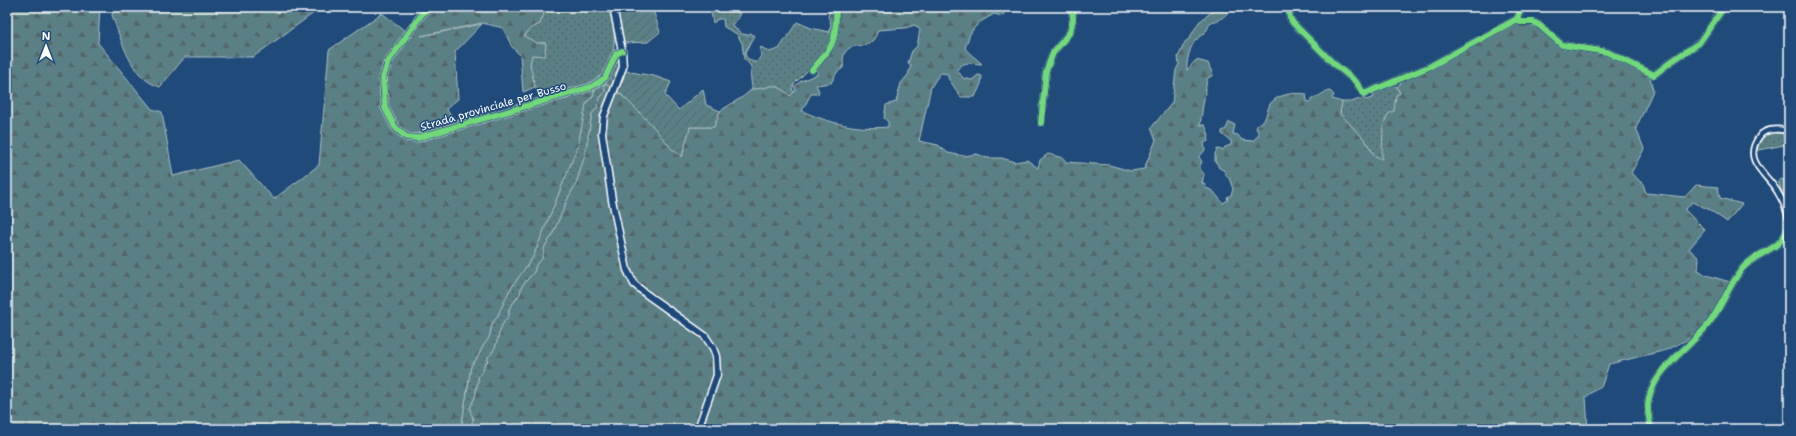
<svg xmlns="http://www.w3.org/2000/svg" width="1796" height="436" font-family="'Shantell Sans',sans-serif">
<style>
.grass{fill:url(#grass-dots);stroke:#acc0c2}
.forest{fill:url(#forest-firs);stroke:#acc0c2;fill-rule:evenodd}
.garden{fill:url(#garden-furrows);stroke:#acc0c2}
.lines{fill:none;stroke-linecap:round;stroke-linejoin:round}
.street-casing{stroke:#fff;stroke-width:8}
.secondary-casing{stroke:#fff;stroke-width:9}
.street{stroke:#1f4a7a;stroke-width:4.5}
.secondary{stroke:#1f4a7a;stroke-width:6}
.cycleway-casing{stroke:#1f4a7a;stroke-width:8}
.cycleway{stroke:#71d979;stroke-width:6}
.labels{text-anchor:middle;stroke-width:3;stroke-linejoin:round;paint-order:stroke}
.street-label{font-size:11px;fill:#fff;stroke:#1f4a7a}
</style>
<defs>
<pattern id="grass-dots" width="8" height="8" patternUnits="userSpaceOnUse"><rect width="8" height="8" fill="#5a8086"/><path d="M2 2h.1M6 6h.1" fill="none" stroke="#536669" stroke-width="1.8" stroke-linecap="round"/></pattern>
<pattern id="forest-firs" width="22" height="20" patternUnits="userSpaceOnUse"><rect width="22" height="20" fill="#5a8086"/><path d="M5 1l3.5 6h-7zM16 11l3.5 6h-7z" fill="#536669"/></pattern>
<pattern id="garden-furrows" width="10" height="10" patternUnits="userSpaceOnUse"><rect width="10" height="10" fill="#5a8086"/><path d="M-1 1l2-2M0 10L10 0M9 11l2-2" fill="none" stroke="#536669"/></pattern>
</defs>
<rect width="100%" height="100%" fill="#1f4a7a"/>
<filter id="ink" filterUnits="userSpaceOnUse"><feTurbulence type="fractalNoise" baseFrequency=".025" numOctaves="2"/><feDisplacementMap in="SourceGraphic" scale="8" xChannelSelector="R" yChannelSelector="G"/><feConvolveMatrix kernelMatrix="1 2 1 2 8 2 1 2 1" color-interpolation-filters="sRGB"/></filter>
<g filter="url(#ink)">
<path class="grass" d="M546,7H611C616,33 619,70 591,85C581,91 558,94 546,97L539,95C534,86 526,64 533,54C536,50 542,47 546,43H537L524,37L531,28L540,24Z
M710,7H724V9L740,13L737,20L731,25L742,34L748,35L750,33L755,36L745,52L746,57L753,62H757L761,56L760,50L761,47L769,52L779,49L797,22L811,28L829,32L836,39L835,45L816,68L812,66L794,84L792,90L794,92L790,96C773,79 772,89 752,89C752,85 751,83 751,79C749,67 756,70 744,59L742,43L737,34L724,27L723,19H718L713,23Z
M618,59L620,60C621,70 617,79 613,88L605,84V92L600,98L597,108L592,114L585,155L576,184L568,198L552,236L545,246L544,253L542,259L536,265L534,272L522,286L520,294L509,309V316C496,327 501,347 488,357L487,362L484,365L483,371L479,375L475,397L470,408L475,427L474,429H461L471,366L477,358L483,346L489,338L492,324L498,315L509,291L533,257L578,146L586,104L593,96L595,87L604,83Z
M1391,84L1397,87L1400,93L1396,95C1396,118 1384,137 1382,160L1375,156L1365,140L1340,114L1342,102H1351L1363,98L1366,100L1374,97L1373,93Z
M1771,131L1784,132L1789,137V144L1754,151C1756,141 1762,135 1771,131Z"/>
<path class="forest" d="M7,7H100L98,43L152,109L162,112L173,176L239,160L274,199L319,165L329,50L382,13L413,37L411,35L430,7H546L540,24L531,28L524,36L537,43H546L545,56L532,55L530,64L535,87L523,92L520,55L512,47L503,28L482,23L421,36L482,24L455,52L458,99L446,109L455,120L566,99L595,87L593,96L586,104L578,146L533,257L509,291L498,315L492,324L489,338L483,346L477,358L471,366L461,429H7Z
M114,7H322L253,57H185L160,87C130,78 122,41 112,15Z
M829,7H881V10L887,9L890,11L895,7H1002L1004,15L1002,16L994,14L980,22L974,28L970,34L965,48C969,54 976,58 982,64C971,64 964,60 957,70L963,78L972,80L978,75L982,76L981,84L975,97H961L948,78V74L940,73L931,87L919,141L938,145L948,153L964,156L977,154L987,158H1002L1015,162L1027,160L1038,168L1040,160L1048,154L1063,158L1066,162L1109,165L1131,171L1144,169L1156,140L1151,128L1172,103L1176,70L1179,64L1178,57L1185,42L1189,39L1199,22L1209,14L1222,7H1234L1221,19L1210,23C1206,34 1203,33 1196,40C1190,45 1186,63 1187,70L1196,60L1208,63L1213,75L1207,79L1200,125H1205L1209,135L1208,141L1204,143L1205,150L1199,157L1202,162L1200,165V169L1204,174L1202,183H1204L1206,188L1213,191L1223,203L1228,200L1227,197L1231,195L1233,189L1229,178L1226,176V172L1218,167V164L1215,162V154L1217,149L1223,150L1225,147L1231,145V141L1222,134V131L1226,129L1229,122L1235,125L1233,134L1238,135L1242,140L1253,141L1259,134L1256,128L1258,124L1264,121C1266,116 1268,108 1270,104C1277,94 1296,92 1306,94L1307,101L1310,102L1313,98C1320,97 1323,91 1330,91L1334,95L1332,99L1342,102L1340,114L1365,140L1375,156L1382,159L1383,125L1388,114L1394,111L1396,95L1400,93L1397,87L1403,81L1431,68L1513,23L1528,24L1540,29L1558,46L1578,51L1606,54L1650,77L1653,91L1636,128L1644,149L1631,173L1643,184L1646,193L1685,197L1696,185L1718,187L1720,198L1742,204L1727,222L1710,210L1692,202L1685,210L1705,230L1689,249L1699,258L1698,270L1706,275L1730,282L1710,317L1694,336L1667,350L1609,364L1602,385L1586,397L1588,429H474L475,427L471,424L474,419L471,414L470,408L475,397L479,375L483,371L484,365L487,362L488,357C501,347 496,327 509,316V309L520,294L522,286L534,272L536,265L542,259L545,246L552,236L568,198L576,184L585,155L592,114L597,108L600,98L605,92L604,83C622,94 637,108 651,124C661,135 670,147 682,157L690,127H714L720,111L744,96L752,89C772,89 773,79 790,96L795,91V86L801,81L818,74L816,68L835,45L836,40L829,32L831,24L828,16L830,10ZM915,25L920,30L917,46L912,51L908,63L911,65L908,75L901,83L896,102L886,105L884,118L888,122V127C856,130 830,123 802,111L811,94H818L819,91L816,85L831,83L837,72L843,68C844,64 842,59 844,55C848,42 864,49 872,41C875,39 877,33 878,30L905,28Z
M1781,179L1789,182V211L1778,181Z"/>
<path class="garden" d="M616,7H652L660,32L648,42L624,43Z
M625,71L654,76L671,82L665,95L679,110L703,89L706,105L720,111L714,127H690L682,157L671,148L650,123L618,91Z"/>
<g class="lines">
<defs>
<path id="street" d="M1288,7L1290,18L1293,23L1331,61L1356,82L1364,94L1431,66L1517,19L1522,7
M1517,19L1520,22H1533L1539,25L1562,45L1607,52L1654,75L1672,61L1699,43L1724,7
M812,70C835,45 836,41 836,7
M1041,123L1046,71L1053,53L1070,32L1073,19L1072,7
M1789,135L1784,130C1775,129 1764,129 1759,137C1742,161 1766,173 1777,191C1782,199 1787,210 1789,220
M1651,429C1650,421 1647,412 1648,405C1650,369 1694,347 1712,319C1723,303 1730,284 1742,269C1759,248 1784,253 1789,222"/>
<path id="secondary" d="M427,7L388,62L383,78L385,108L395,127L406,137L417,138L591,87L605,78L616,54L622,51
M613,7L622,51L623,67L604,116L602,133L612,200L627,270L634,284L646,294L705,336L713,348L716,356L717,375L698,429"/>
</defs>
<use href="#street" class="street-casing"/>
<use href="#secondary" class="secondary-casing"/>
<use href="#street" class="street"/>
<use href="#secondary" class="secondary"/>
<defs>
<path id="cycleway" d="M427,7L388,62L383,78L385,108L395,127L406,137L417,138L591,87L605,78L616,54L622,51
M1288,7L1290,18L1293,23L1331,61L1356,82L1364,94L1431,66L1517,19L1522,7
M1517,19L1520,22H1533L1539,25L1562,45L1607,52L1654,75L1672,61L1699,43L1724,7
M812,70C835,45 836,41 836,7
M1041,123L1046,71L1053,53L1070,32L1073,19L1072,7
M1651,429C1650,421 1647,412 1648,405C1650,369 1694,347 1712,319C1723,303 1730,284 1742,269C1759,248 1784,253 1789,222"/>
</defs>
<use href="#cycleway" class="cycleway-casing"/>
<use href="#cycleway" class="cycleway"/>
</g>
</g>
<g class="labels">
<g class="street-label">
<text transform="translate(493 106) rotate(-16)" y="4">Strada provinciale per Busso</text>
</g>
</g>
<rect width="1796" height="436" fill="none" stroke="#1f4a7a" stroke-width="24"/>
<rect x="12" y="12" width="1772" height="412" fill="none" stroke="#fff" stroke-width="1.5" filter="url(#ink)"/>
<g transform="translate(46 46)" stroke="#1f4a7a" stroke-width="3" paint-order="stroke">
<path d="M0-3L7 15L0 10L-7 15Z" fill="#ffffff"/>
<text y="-6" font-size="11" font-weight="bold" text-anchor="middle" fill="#ffffff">N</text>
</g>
</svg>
